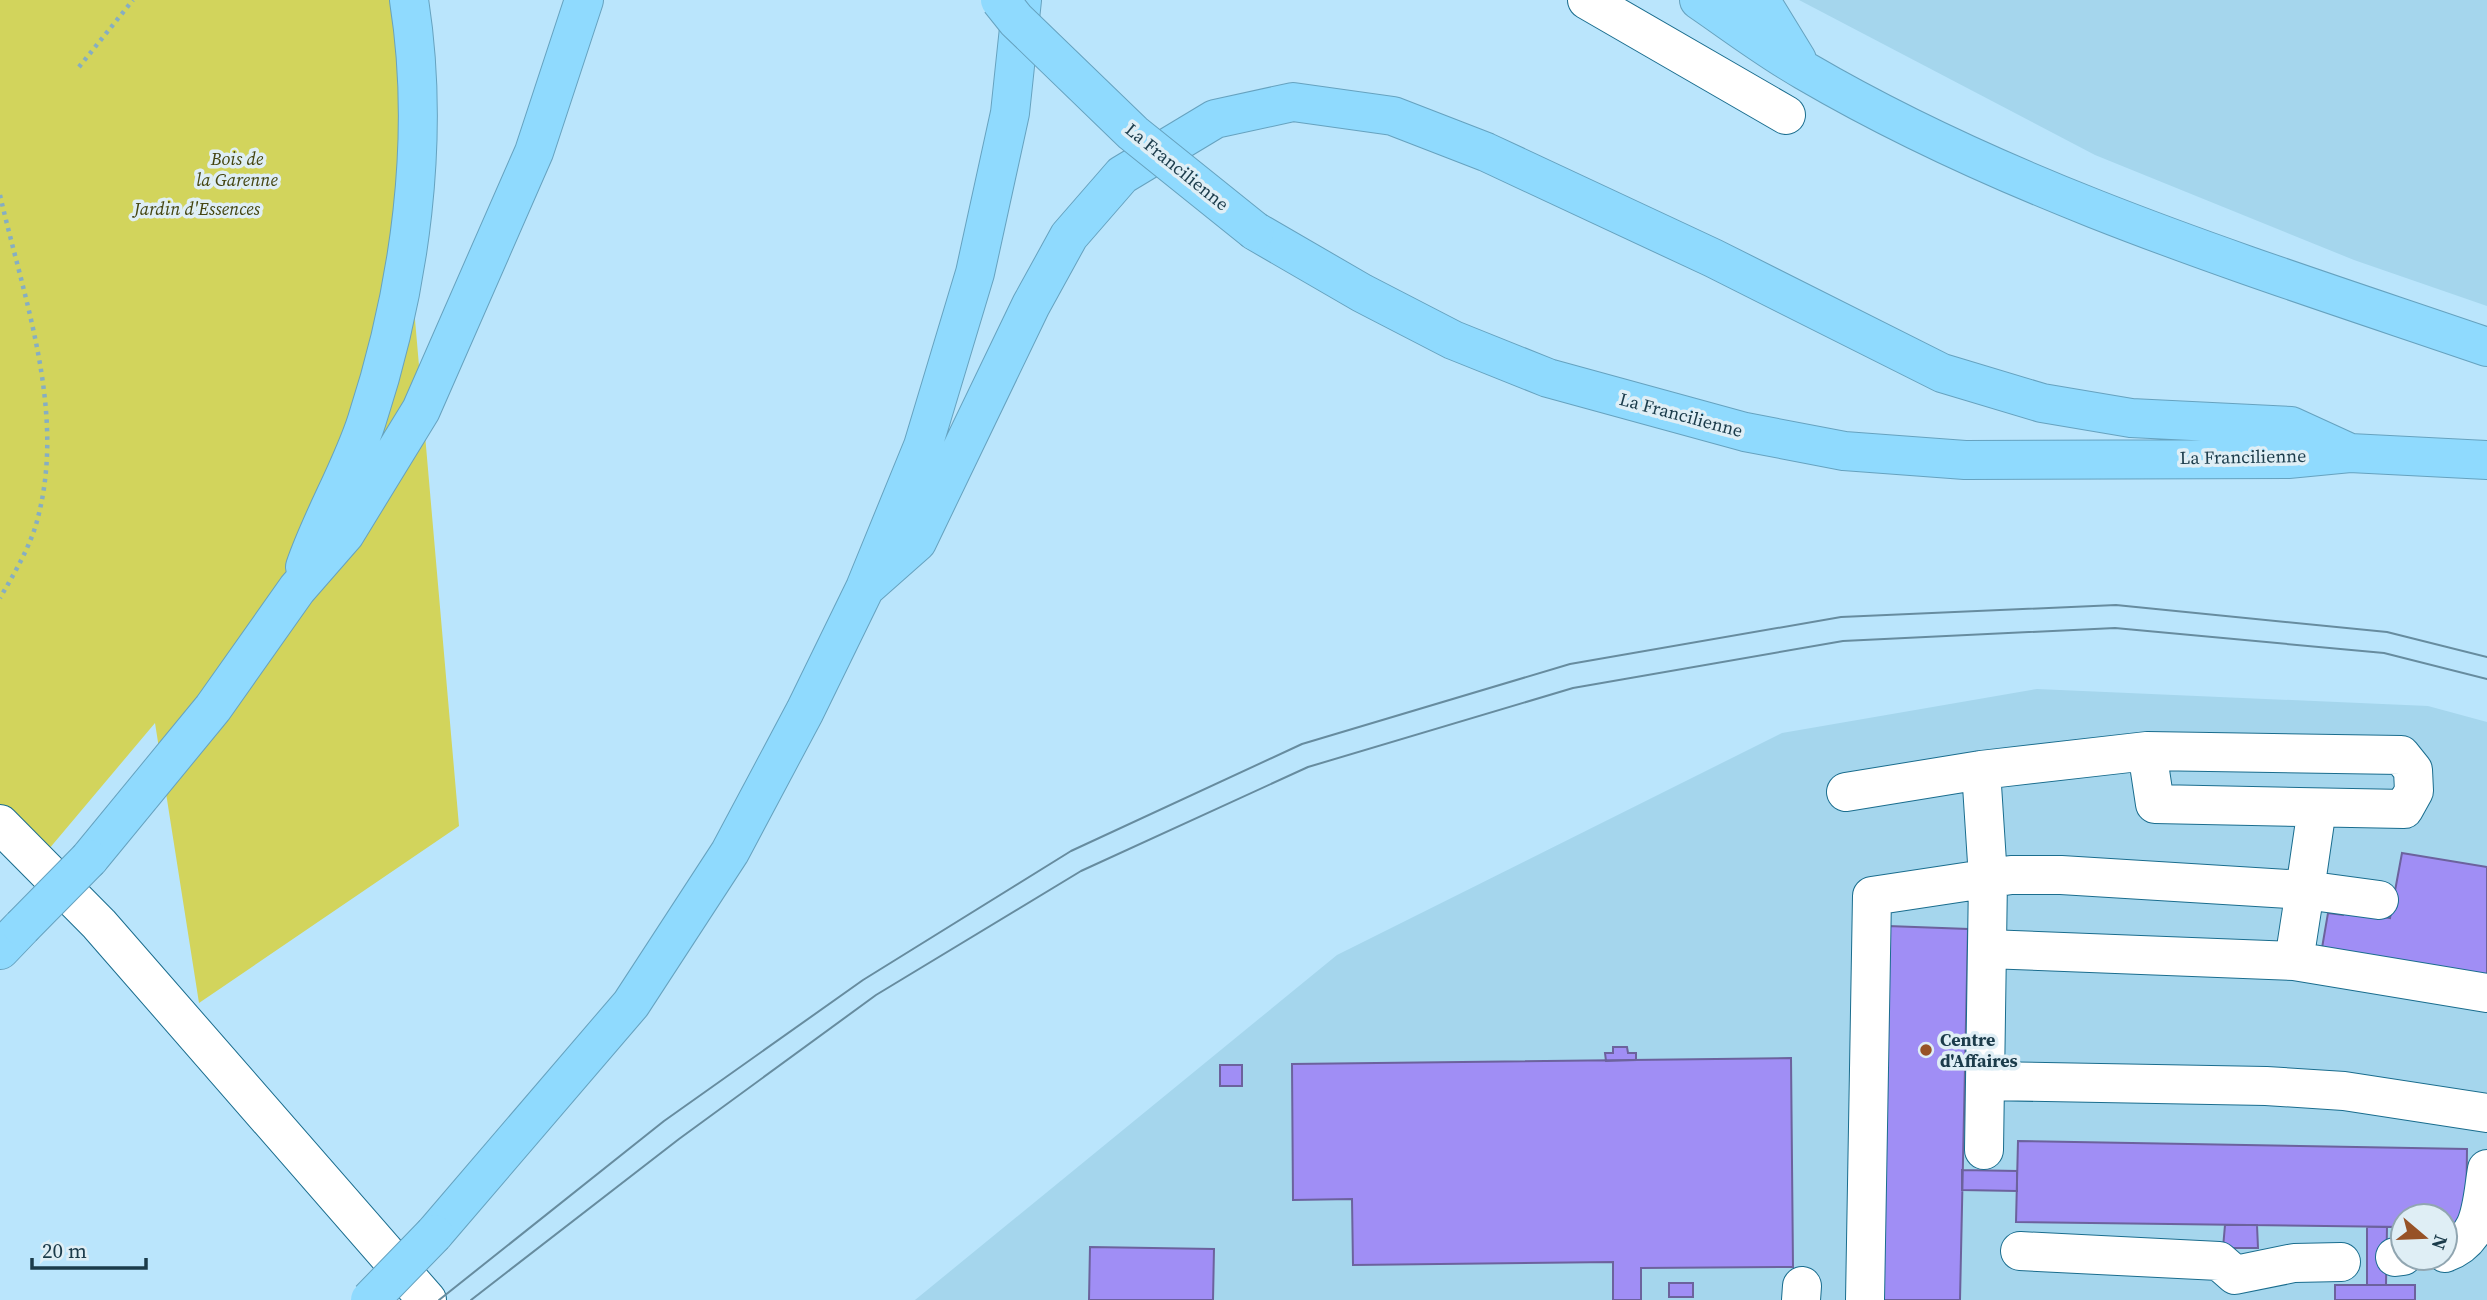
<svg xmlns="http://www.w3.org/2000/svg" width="2487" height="1300" font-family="'Source Serif 4',serif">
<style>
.built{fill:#a5d6ed;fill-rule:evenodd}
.green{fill:#d2d45c}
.building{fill:#a08ef5;stroke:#6c629d;stroke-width:2}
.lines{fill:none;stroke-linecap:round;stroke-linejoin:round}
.minor-casing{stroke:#1a6d8e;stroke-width:40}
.highway-casing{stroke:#66a2bf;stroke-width:40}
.path{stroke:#86aec2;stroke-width:4.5;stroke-dasharray:3.5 5;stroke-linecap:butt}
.minor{stroke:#fff;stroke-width:38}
.highway{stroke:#8fdafe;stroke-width:38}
.tram{stroke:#678c9f;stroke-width:2}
.highway-bridge-casing{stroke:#66a2bf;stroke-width:40;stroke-linecap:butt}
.highway-bridge{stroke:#8fdafe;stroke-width:38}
.poi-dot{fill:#975227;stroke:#dfeef5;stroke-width:2.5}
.labels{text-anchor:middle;stroke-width:7;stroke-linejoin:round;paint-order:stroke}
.park-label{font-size:18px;font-style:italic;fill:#444511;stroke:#dfeef5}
.street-label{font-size:18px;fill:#1b3b4a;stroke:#dfeef5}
.poi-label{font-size:18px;font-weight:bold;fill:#1b3b4a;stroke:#dfeef5;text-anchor:start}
</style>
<rect width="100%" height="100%" fill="#bae5fc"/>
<path class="built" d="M1799,0H2487V306L2354,260L2095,155Z
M2037,689L2428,706L2487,722V1300H915L1337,955L1782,733ZM2403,1216H2445V1258H2403Z"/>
<path class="green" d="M0,0H395L400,147L459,826L199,1003L155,723L38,862L0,824Z"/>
<path class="building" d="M2402,853L2487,867V977L2322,948L2328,913L2343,915L2344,910L2390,918Z
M1888,926L1968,929L1960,1300H1881Z
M1613,1047H1627L1628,1053H1636V1060L1606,1061L1605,1053H1613Z
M1791,1058L1793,1267L1641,1268V1300H1613V1262L1353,1265L1352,1199L1293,1200L1292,1064Z
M1220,1065H1242V1086H1220Z
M2018,1141L2467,1149L2466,1228H2445V1216H2403V1227L2016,1222Z
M1962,1170L2017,1171V1191L1962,1190Z
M2225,1225H2257L2258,1248H2223Z
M2367,1227H2387L2386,1285H2367Z
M1090,1247L1214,1249L1213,1300H1089Z
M1669,1283H1693V1297H1669Z
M2335,1285H2415V1300H2335Z"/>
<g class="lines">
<defs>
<path id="minor" d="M1587,0L1786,115
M1981,770L1988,878L1984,1150
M1846,792L1981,770L2147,751L2401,755L2413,770L2414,791L2404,809L2155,804L2147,751
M0,824L99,924L427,1300
M1987,949L2294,961L2487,993
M2294,961L2305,890L2379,900
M1985,1081L2266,1086L2344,1091L2487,1113
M2020,1251L2219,1261L2235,1275L2294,1263L2341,1262
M2445,1253C2483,1239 2481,1204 2487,1169
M2395,1257L2403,1256
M1801,1300L1802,1286
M1865,1300L1872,896L2011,875H2061L2305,890L2317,808"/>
<path id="highway" d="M1699,0C1734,24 1768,50 1805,71C2017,195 2256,268 2487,347
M1751,0L1767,11L1797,60
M1255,231L1362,293L1453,340L1548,378L1745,432L1844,451L1965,460L2288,459L2350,453L2487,460
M305,567C322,517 351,470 367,420C410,288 431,138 409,0
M865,588L917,542L1031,305L1069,236L1122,175L1215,119L1293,102L1393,116L1486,152L1713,258L1942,373L2042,403L2131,418L2291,426L2350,453
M89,859L213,708L297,589L345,534L421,410L534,152L584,0
M0,950L22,927
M434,1234L631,1004L730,852L805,711L865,588L923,446L975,273L1010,113L1022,0"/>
</defs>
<use href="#minor" class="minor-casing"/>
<use href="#highway" class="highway-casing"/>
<path class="path" d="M79,67L133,0
M0,195C24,300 67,413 37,521C30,547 14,574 0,598"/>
<use href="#minor" class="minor"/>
<use href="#highway" class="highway"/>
<path class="tram" d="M439,1300L664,1121L863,980L1071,851L1302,744L1570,664L1841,617L2116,605L2387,632L2487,657
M471,1300L679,1139L876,995L1081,871L1308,767L1573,688L1843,641L2115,628L2384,653L2487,679"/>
<defs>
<path id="highway-bridge" d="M1000,0L1016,20L1133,133L1255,231
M22,927L89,859
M370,1300L434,1234"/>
</defs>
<use href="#highway-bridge" class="highway-bridge-casing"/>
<use href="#highway-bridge" class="highway-bridge"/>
</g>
<circle class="poi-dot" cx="1926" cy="1050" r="7"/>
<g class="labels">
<g class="park-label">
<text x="237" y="165">Bois de<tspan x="237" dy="21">la Garenne</tspan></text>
<text x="197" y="215">Jardin d'Essences</text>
</g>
<g class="street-label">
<text transform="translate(1177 167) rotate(39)" y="6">La Francilienne</text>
<text transform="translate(1681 415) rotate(15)" y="6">La Francilienne</text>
<text transform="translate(2243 457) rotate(-1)" y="6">La Francilienne</text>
</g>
<g class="poi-label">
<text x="1940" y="1046">Centre<tspan x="1940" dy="21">d'Affaires</tspan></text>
</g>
</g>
<g transform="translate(2424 1237) rotate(109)"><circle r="33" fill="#dfeef5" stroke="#91a6b1" stroke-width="2"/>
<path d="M0-5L12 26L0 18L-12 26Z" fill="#975227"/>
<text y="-10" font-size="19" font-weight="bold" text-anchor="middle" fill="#1b3b4a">N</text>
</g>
<path d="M32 1258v10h114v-10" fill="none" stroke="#1b3b4a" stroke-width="3.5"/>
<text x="42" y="1258" font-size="21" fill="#1b3b4a" stroke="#dfeef5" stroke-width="5" paint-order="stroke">20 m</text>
</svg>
